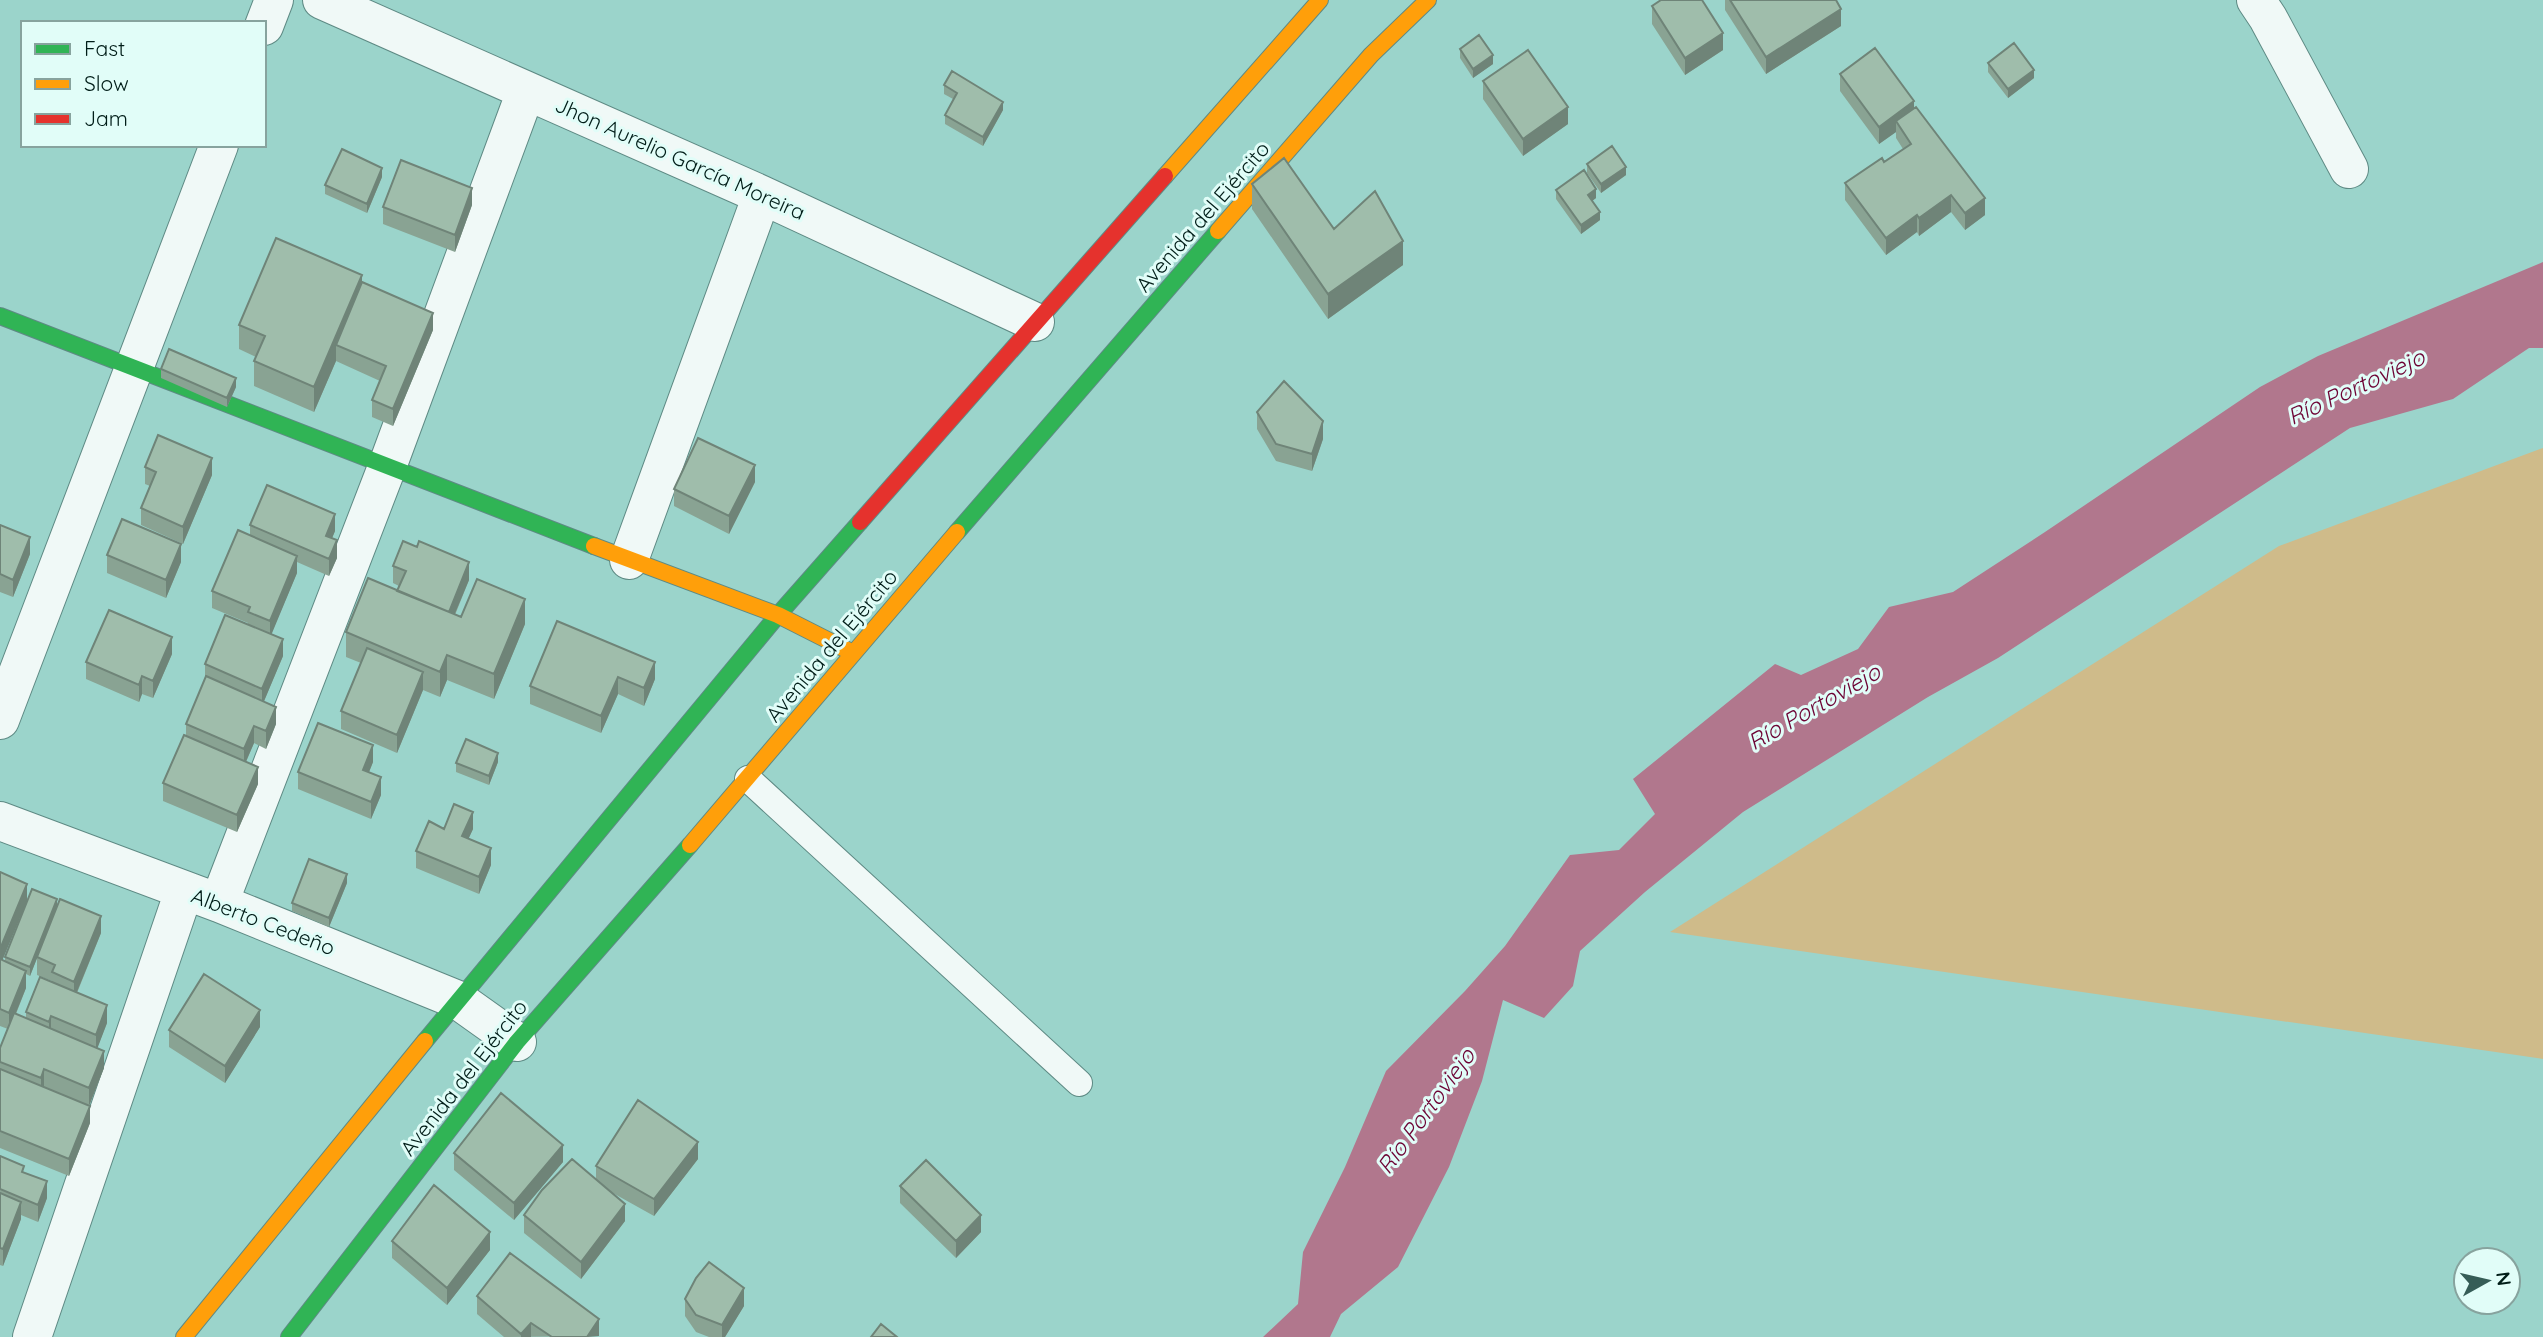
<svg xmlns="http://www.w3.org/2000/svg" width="2543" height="1337" font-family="Quicksand,sans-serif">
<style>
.green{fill:#cfbb8a}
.water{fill:#b1778d}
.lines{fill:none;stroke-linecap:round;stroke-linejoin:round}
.lane-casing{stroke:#5e8a84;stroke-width:28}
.street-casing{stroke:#5e8a84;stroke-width:40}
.fast-casing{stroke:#5e8a84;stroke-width:18}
.slow-casing{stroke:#5e8a84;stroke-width:18}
.jam-casing{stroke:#5e8a84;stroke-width:18}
.lane{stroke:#f0f9f7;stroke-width:26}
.street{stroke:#f0f9f7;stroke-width:38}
.fast{stroke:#30b455;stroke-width:16}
.slow{stroke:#ff9f0a;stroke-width:16}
.jam{stroke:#e5322d;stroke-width:16}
.wall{fill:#89a393;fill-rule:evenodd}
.shaded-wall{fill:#6f8478}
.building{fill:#9fbdab;stroke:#6f8478;stroke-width:2}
.labels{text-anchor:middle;stroke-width:6;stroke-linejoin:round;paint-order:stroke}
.street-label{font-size:21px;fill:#001d18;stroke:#e1fdf8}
.water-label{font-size:23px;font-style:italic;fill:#6d0334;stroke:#e1fdf8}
</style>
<rect width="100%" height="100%" fill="#9bd4cb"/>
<path class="green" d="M2543,448V1059L1670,932L2279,546Z"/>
<path class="water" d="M2543,262V348H2529L2453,399L2350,428L1998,658L1928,697L1743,812L1645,892L1580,951L1573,986L1544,1018L1503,1000L1482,1081L1449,1167L1398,1267L1341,1314L1330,1337H1263L1298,1304L1303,1252L1345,1167L1386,1071L1465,991L1505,946L1570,855L1619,850L1655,814L1633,779L1775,664L1801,675L1858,649L1889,607L1953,592L2045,532L2260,387L2318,356Z"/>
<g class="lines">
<defs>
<path id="lane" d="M748,779L1079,1083"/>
<path id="street" d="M322,0L762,195L1035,322
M2256,0L2268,18L2349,169
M264,26L274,0
M629,560L762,195
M0,720L219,145
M0,821L219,903L458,1000L517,1042
M219,903L387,467L526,91
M32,1337L184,891"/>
<path id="fast" d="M0,316L594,546
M957,532L1218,231
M425,1041L778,615L860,522
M289,1337L517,1042L690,845"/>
<path id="slow" d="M1165,176L1320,0
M1218,231L1371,55L1428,0
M594,546L778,615L853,653
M690,845L957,532
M184,1337L425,1041"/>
<path id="jam" d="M860,522L1165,176"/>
</defs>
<use href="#lane" class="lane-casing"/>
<use href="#street" class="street-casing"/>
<use href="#fast" class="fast-casing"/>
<use href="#slow" class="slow-casing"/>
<use href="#jam" class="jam-casing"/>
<use href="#lane" class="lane"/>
<use href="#street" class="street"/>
<use href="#fast" class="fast"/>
<use href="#slow" class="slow"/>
<use href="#jam" class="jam"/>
</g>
<path class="wall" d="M1725,0H1836L1841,26L1766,74L1725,10Z
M1652,6L1723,50L1685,75L1652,24Z
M1460,49L1493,64L1473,78L1460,58Z
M1988,63L2034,78L2008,98L1988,72Z
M1840,74L1914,108L1985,215L1965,230L1951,212L1919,236L1917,232L1886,255L1845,200V183L1884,162L1903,149L1896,138V132L1879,144L1840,91Z
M1483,81L1568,124L1523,156L1483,99Z
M944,85L1003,110L983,146L945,124V115L953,99L944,94Z
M1587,164L1626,175L1601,193L1587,173Z
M382,177L367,213L325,194V185Z
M1252,184L1334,229L1403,265L1328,319L1252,209Z
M1556,190L1596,198L1592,201L1600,220L1581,234L1556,199Z
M472,205L455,252L383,224V207Z
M362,282L433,330L393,426L372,417V400L380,381L336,361L314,412L254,386V361L256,357L239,349V325Z
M161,369L236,387L227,407L161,378Z
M1257,412L1323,439L1312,471L1276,461L1257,429Z
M145,467L212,475L183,544L141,525V508L150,486L145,484Z
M755,482L729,534L674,506V489Z
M0,525L30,554L13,597L0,592Z
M250,525L335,531L332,538L337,558L329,576L297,562V573L271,634L283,656L264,701L276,724L266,749L254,743L246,762L258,784L237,832L163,801V783L186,736V724L205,679V664L248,625V623L212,608V591L250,535Z
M107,555L181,562L166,598L107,573Z
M393,566L469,580L455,615L461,617L525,624L494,699L447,680L440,697L423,690L397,753L341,729V711L361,663L346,657V632L397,591L399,586L393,583Z
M557,621L655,679L644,706L618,694L601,733L530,704V686Z
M172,654L153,698L142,694L139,702L86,679V662Z
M373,762L369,772L381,795L371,819L298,789V772Z
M498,762L489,785L456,772V763Z
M444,829H473L468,839L491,865L479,894L416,868V851Z
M0,872L27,901L2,960L5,962V957L57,907L101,933L77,993L107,1023L97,1048L104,1068L89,1106L90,1123L69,1176L0,1148V1048L8,1029L0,1026ZM37,958V975L52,981V982L26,1012V1018L16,1014L26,988V974L30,976Z
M347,883L329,927L292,911V903Z
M260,1027L225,1083L169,1047V1030Z
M454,1153L563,1162L514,1220L454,1170Z
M0,1156L24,1172L47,1198L38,1222L21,1215V1219L3,1266L0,1265Z
M698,1159L654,1216L611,1192L625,1221L581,1279L524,1233V1215L596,1179V1166Z
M900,1186L981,1232L956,1258L900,1203Z
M392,1241L490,1250L447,1305L392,1258Z
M477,1296L599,1336L504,1337L477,1314Z
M685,1299L744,1306L725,1337H709L696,1332L685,1316Z"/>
<path class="shaded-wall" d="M1841,9V26L1766,74V57Z
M1723,33V50L1685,75V58Z
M1493,55V64L1473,78V69Z
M2034,70V78L2008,98V89Z
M1914,101V118L1896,121V132L1879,144V127Z
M1003,102V110L983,146V137Z
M1568,107V124L1523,156V139Z
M1626,167V175L1601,193V184Z
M382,168V177L367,213V204Z
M472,188V205L455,252V235Z
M1596,189V198L1588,204V195Z
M1951,195V212L1919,236V218Z
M1985,198V215L1965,230V213Z
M1600,212V220L1581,234V225Z
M1917,215V232L1886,255V238Z
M1403,241V265L1328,319V294Z
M362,275V299L336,345V361L314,412V387Z
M433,313V330L393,426V409Z
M236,378V387L227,407V398Z
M1323,421V439L1312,471V454Z
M212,458V475L183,544V527Z
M755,465V482L729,534V516Z
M335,514V531L326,553V536Z
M30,537V554L13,597V580Z
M337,540V558L329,576V559Z
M181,544V562L166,598V580Z
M297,556V573L270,638V621Z
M469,562V580L448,630V613Z
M525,599V624L494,699V674Z
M172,637V654L153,698V681Z
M283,639V656L262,706V689Z
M447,655V680L440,697V672Z
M655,662V679L644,706V688Z
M423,672V690L397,753V735Z
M142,676V694L139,702V685Z
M618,677V694L601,733V716Z
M276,707V724L266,749V731Z
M254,726V743L244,766V749Z
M373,745V762L363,787V770Z
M498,753V762L489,785V776Z
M258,767V784L237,832V815Z
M381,777V795L371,819V802Z
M473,812V829L462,853V836Z
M491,848V865L479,894V877Z
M347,874V883L329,927V918Z
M27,884V901L0,966V949Z
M57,899V908L30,976V967Z
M101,916V933L74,999V982Z
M26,971V988L9,1030V1013Z
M107,1005V1023L96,1052V1035Z
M260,1010V1027L225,1083V1066Z
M51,1016V1033L49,1039V1022Z
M104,1051V1068L89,1106V1088Z
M44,1069V1087L41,1096V1078Z
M90,1106V1123L69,1176V1159Z
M698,1142V1159L654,1216V1199Z
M563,1145V1162L514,1220V1203Z
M47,1181V1198L38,1222V1205Z
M21,1202V1219L3,1266V1249Z
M625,1204V1221L581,1279V1262Z
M981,1215V1232L956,1258V1241Z
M490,1232V1250L447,1305V1288Z
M744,1288V1306L725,1337H722V1325Z
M599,1319V1336L587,1337Z
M531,1323V1337H521V1334Z"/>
<path class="building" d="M1661,0H1702L1723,33L1685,58L1652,6Z
M1730,0H1836L1841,9L1766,57Z
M1479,35L1493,55L1473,69L1460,49Z
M2014,43L2034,70L2008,89L1988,63Z
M1875,48L1914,101L1879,127L1840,74Z
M1528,50L1568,107L1523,139L1483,81Z
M952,71L1003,102L983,137L945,115L957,93L944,85Z
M1916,107L1985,198L1965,213L1951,195L1919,218L1917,215L1886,238L1845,183L1882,158L1884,162L1911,144L1896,121Z
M1612,146L1626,167L1601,184L1587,164Z
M342,149L382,168L367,204L325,185Z
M1284,158L1334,229L1375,191L1403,241L1328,294L1252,184Z
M401,160L472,188L455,235L383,207Z
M1584,170L1596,189L1588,195L1600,212L1581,225L1556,190Z
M276,238L362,275L314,387L254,361L265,336L239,325Z
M362,282L433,313L393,409L372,400L386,366L336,345Z
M169,349L236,378L227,398L161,369Z
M1284,381L1323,421L1312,454L1276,444L1257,412Z
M158,435L212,458L183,527L141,508L156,472L145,467Z
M698,438L755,465L729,516L674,489Z
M267,485L335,514L326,536L337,540L329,559L250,525Z
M122,519L181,544L166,580L107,555Z
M0,525L30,537L13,580L0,574Z
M238,530L297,556L270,621L248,612L250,607L212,591Z
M403,541L417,547L419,541L469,562L449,612L397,591L406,571L393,566Z
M368,578L461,617L477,579L525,599L494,674L447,655L440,672L346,632Z
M109,610L172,637L153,681L142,676L139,685L86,662Z
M225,615L283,639L262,689L205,664Z
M557,621L655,662L644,688L618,677L601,716L530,686Z
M367,648L423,672L397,735L341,711Z
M206,676L276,707L266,731L254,726L244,749L186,724Z
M318,723L373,745L363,770L381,777L371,802L298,772Z
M184,735L258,767L237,815L163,783Z
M466,739L498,753L489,776L456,763Z
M454,804L473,812L462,836L491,848L479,877L416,851L429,821L444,829Z
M309,859L347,874L329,918L292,903Z
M0,872L27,884L0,949Z
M32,889L57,899L30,967L5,957Z
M60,899L101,916L74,982L52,972L55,965L37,957Z
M0,959L26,971L9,1013L0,1009Z
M204,974L260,1010L225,1066L169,1030Z
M40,977L107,1005L96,1035L51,1016L49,1022L26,1012Z
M14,1013L104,1051L89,1088L44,1069L41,1078L0,1062V1048Z
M0,1069L90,1106L69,1159L0,1131Z
M501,1093L563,1145L514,1203L454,1153Z
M638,1100L698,1142L654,1199L596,1166Z
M0,1156L24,1166L22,1172L47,1181L38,1205L0,1189Z
M572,1159L625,1204L581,1262L524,1215L542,1190Z
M926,1160L981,1215L956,1241L900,1186Z
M434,1185L490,1232L447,1288L392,1241Z
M0,1193L21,1202L3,1249L0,1248Z
M510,1253L599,1319L587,1337H552L531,1323L521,1334L477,1296Z
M709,1262L744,1288L722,1325L696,1315L685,1299L696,1278Z
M881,1324L897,1337H871Z"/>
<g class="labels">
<g class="street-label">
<text transform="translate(680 159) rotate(24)" y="7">Jhon Aurelio García Moreira</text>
<text transform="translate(1203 217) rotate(-49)" y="7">Avenida del Ejército</text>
<text transform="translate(832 646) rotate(-50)" y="7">Avenida del Ejército</text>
<text transform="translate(263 922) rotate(21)" y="7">Alberto Cedeño</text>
<text transform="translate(464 1078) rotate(-52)" y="7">Avenida del Ejército</text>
</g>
<g class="water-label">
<text transform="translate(2356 387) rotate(-25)" y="8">Río Portoviejo</text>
<text transform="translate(1814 707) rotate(-30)" y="8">Río Portoviejo</text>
<text transform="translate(1426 1111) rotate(-54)" y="8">Río Portoviejo</text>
</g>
</g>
<rect x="21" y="21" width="245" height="126" fill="#e1fdf8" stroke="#87a39e" stroke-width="2"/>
<rect x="35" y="44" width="35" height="10" fill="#30b455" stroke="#87a39e" stroke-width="2"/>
<text x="84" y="56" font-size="21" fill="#001d18">Fast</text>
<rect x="35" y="79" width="35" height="10" fill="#ff9f0a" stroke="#87a39e" stroke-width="2"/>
<text x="84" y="91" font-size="21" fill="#001d18">Slow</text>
<rect x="35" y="114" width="35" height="10" fill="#e5322d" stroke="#87a39e" stroke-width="2"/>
<text x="84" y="126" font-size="21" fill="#001d18">Jam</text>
<g transform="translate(2487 1281) rotate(82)"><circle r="33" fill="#e1fdf8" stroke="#87a39e" stroke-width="2"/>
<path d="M0-5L12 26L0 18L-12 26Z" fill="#365d57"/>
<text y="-10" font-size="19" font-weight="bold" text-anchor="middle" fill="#001d18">N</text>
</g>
</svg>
